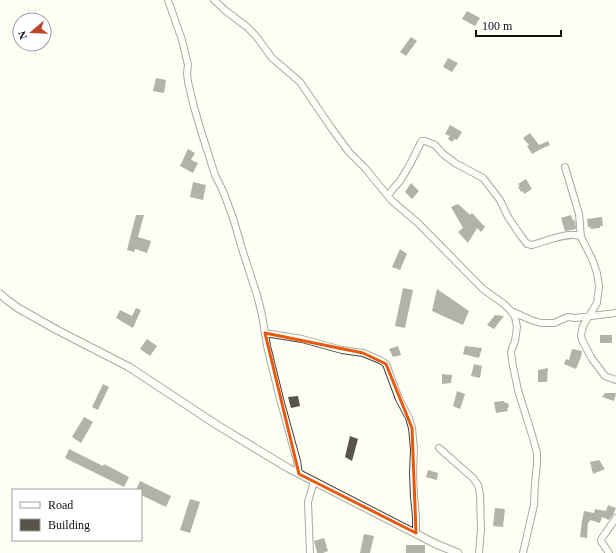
<svg xmlns="http://www.w3.org/2000/svg" width="616" height="553" font-family="Georgia,serif">
<style>
.building{fill:#58544c}
.lines{fill:none;stroke-linecap:round;stroke-linejoin:round}
.minor-casing{stroke:#434343;stroke-width:8}
.tertiary-casing{stroke:#434343;stroke-width:9}
.minor{stroke:#fff;stroke-width:6}
.tertiary{stroke:#fff;stroke-width:7}
.marked{fill:none;stroke:#e8590c;stroke-width:3;stroke-linejoin:round}
</style>
<rect width="100%" height="100%" fill="#fefff3"/>
<path class="building" d="M467,11L480,18L475,26L462,19Z
M411,37L417,41L406,56L400,52Z
M448,58L458,63L452,72L443,67Z
M156,78L166,80L164,93L153,91Z
M450,125L462,132L457,140L454,139L452,142L448,139L450,136L445,134Z
M530,133L539,145L548,141L550,145L541,149L532,154L527,146L529,145L523,138Z
M188,149L195,153L191,160L198,163L193,173L180,166Z
M526,179L532,189L524,194L523,191L521,192L518,187L520,186L518,184Z
M193,182L206,185L203,200L190,197Z
M411,183L419,191L412,199L405,192Z
M458,204L470,215L472,213L485,227L481,232L477,228L468,243L458,232L463,228L451,207Z
M136,215H144L138,237L151,241L147,253L135,249L134,252L127,250Z
M571,215L573,221L575,220L576,229L565,231L561,218Z
M602,217L603,226H600V228L591,229L590,227H588L587,219Z
M400,249L407,254L400,270L392,267Z
M403,288L413,290L405,328L395,326Z
M437,289L469,311L463,325L432,311Z
M136,308L141,310L133,328L116,318L120,310L132,316Z
M495,315L504,316L494,329L487,325Z
M600,335H612V343H600Z
M147,339L157,346L150,356L140,349Z
M398,346L401,355L393,357L389,349Z
M465,346L482,348L479,358L463,354Z
M572,349L582,351L581,357L576,369L564,364L566,359L569,360Z
M474,364L482,366L480,378L471,376Z
M548,368L547,382H538V370Z
M442,374L452,375L451,383L442,384Z
M103,384L109,387L98,410L92,407Z
M457,391L465,394L460,409L453,406Z
M605,393H616L614,401L602,397Z
M298,396L300,406L291,408L288,397Z
M504,401L505,403H508L509,407L507,408L508,411L496,413L494,402Z
M84,417L93,422L81,443L72,437Z
M350,436L358,439L352,461L345,457Z
M69,449L103,466L104,464L129,477L124,487L65,458Z
M599,460L605,469L593,474L590,462Z
M428,470L438,473L437,480L426,477Z
M140,481L171,496L166,507L141,495V490H136Z
M190,499L200,502L190,533L180,530Z
M608,505L616,508L613,515L609,520L602,517L600,523L590,520L589,523L588,522L587,538L580,537L582,521L584,511L594,513L595,509L606,511Z
M495,508L505,509L503,527L493,526Z
M364,534L374,536L370,553H360Z
M324,538L328,551L323,553H317L314,541Z
M406,545H425V553H406Z"/>
<g class="lines">
<defs>
<path id="minor" d="M168,0L182,40L188,65L187,73L188,82L194,107L202,134L215,175L223,191L233,218L243,252L257,295L262,315L267,346L280,399L297,461L299,474
M214,0L226,11L247,27L256,36L272,58L300,82L332,129L349,152L365,168L392,201L418,223L483,289L504,304L511,311L515,317L517,327L515,341L512,349L511,353L513,366L518,390L532,435L537,453V464L535,483L534,505L523,553
M565,167L579,214L581,237L593,261L597,273L599,286L597,303L583,326L581,335L582,340L592,359L605,376L616,380
M388,196C391,190 396,186 400,181C408,169 414,157 420,144L422,141H425L435,145L443,154L455,163L483,178L500,200L508,217L521,236L527,244L532,245C544,242 571,230 581,237
M511,311L531,320L541,323H554L568,317L575,318L616,313
M265,333L302,339L342,350L363,353L380,360L386,364L399,399L409,418L412,428L414,449L413,473L414,497L416,517V533
M439,448L473,478L478,485L480,495L481,529L479,553
M310,553L308,502L314,481
M609,553L601,541L602,538L616,518"/>
<path id="tertiary" d="M0,294L7,300L18,308L57,330L129,367L217,425L288,468L436,544L458,553"/>
</defs>
<use href="#minor" class="minor-casing"/>
<use href="#tertiary" class="tertiary-casing"/>
<use href="#minor" class="minor"/>
<use href="#tertiary" class="tertiary"/>
</g>
<path d="M0 0H616V553H0ZM265,333L363,353L386,364L412,428L416,533L299,474Z" fill="#fefff3" fill-opacity=".55" fill-rule="evenodd"/>
<path class="marked" d="M265,333L363,353L386,364L412,428L416,533L299,474Z"/>
<rect x="12" y="489" width="130" height="52" fill="#ffffff" stroke="#9f9f9f"/>
<rect x="20" y="502" width="20" height="6" fill="#ffffff" stroke="#9f9f9f"/>
<text x="48" y="509" font-size="12" fill="#101010">Road</text>
<rect x="20" y="519" width="20" height="12" fill="#58544c" stroke="#9f9f9f"/>
<text x="48" y="529" font-size="12" fill="#101010">Building</text>
<g transform="translate(32 32) rotate(251)"><circle r="19" fill="#ffffff" stroke="#9f9f9f"/>
<path d="M0-3L7 15L0 10L-7 15Z" fill="#bd442a"/>
<text y="-6" font-size="11" font-weight="bold" text-anchor="middle" fill="#101010">N</text>
</g>
<path d="M476 30v6h85v-6" fill="none" stroke="#101010" stroke-width="2"/>
<text x="482" y="30" font-size="12" fill="#101010" stroke="#ffffff" stroke-width="3" paint-order="stroke">100 m</text>
</svg>
